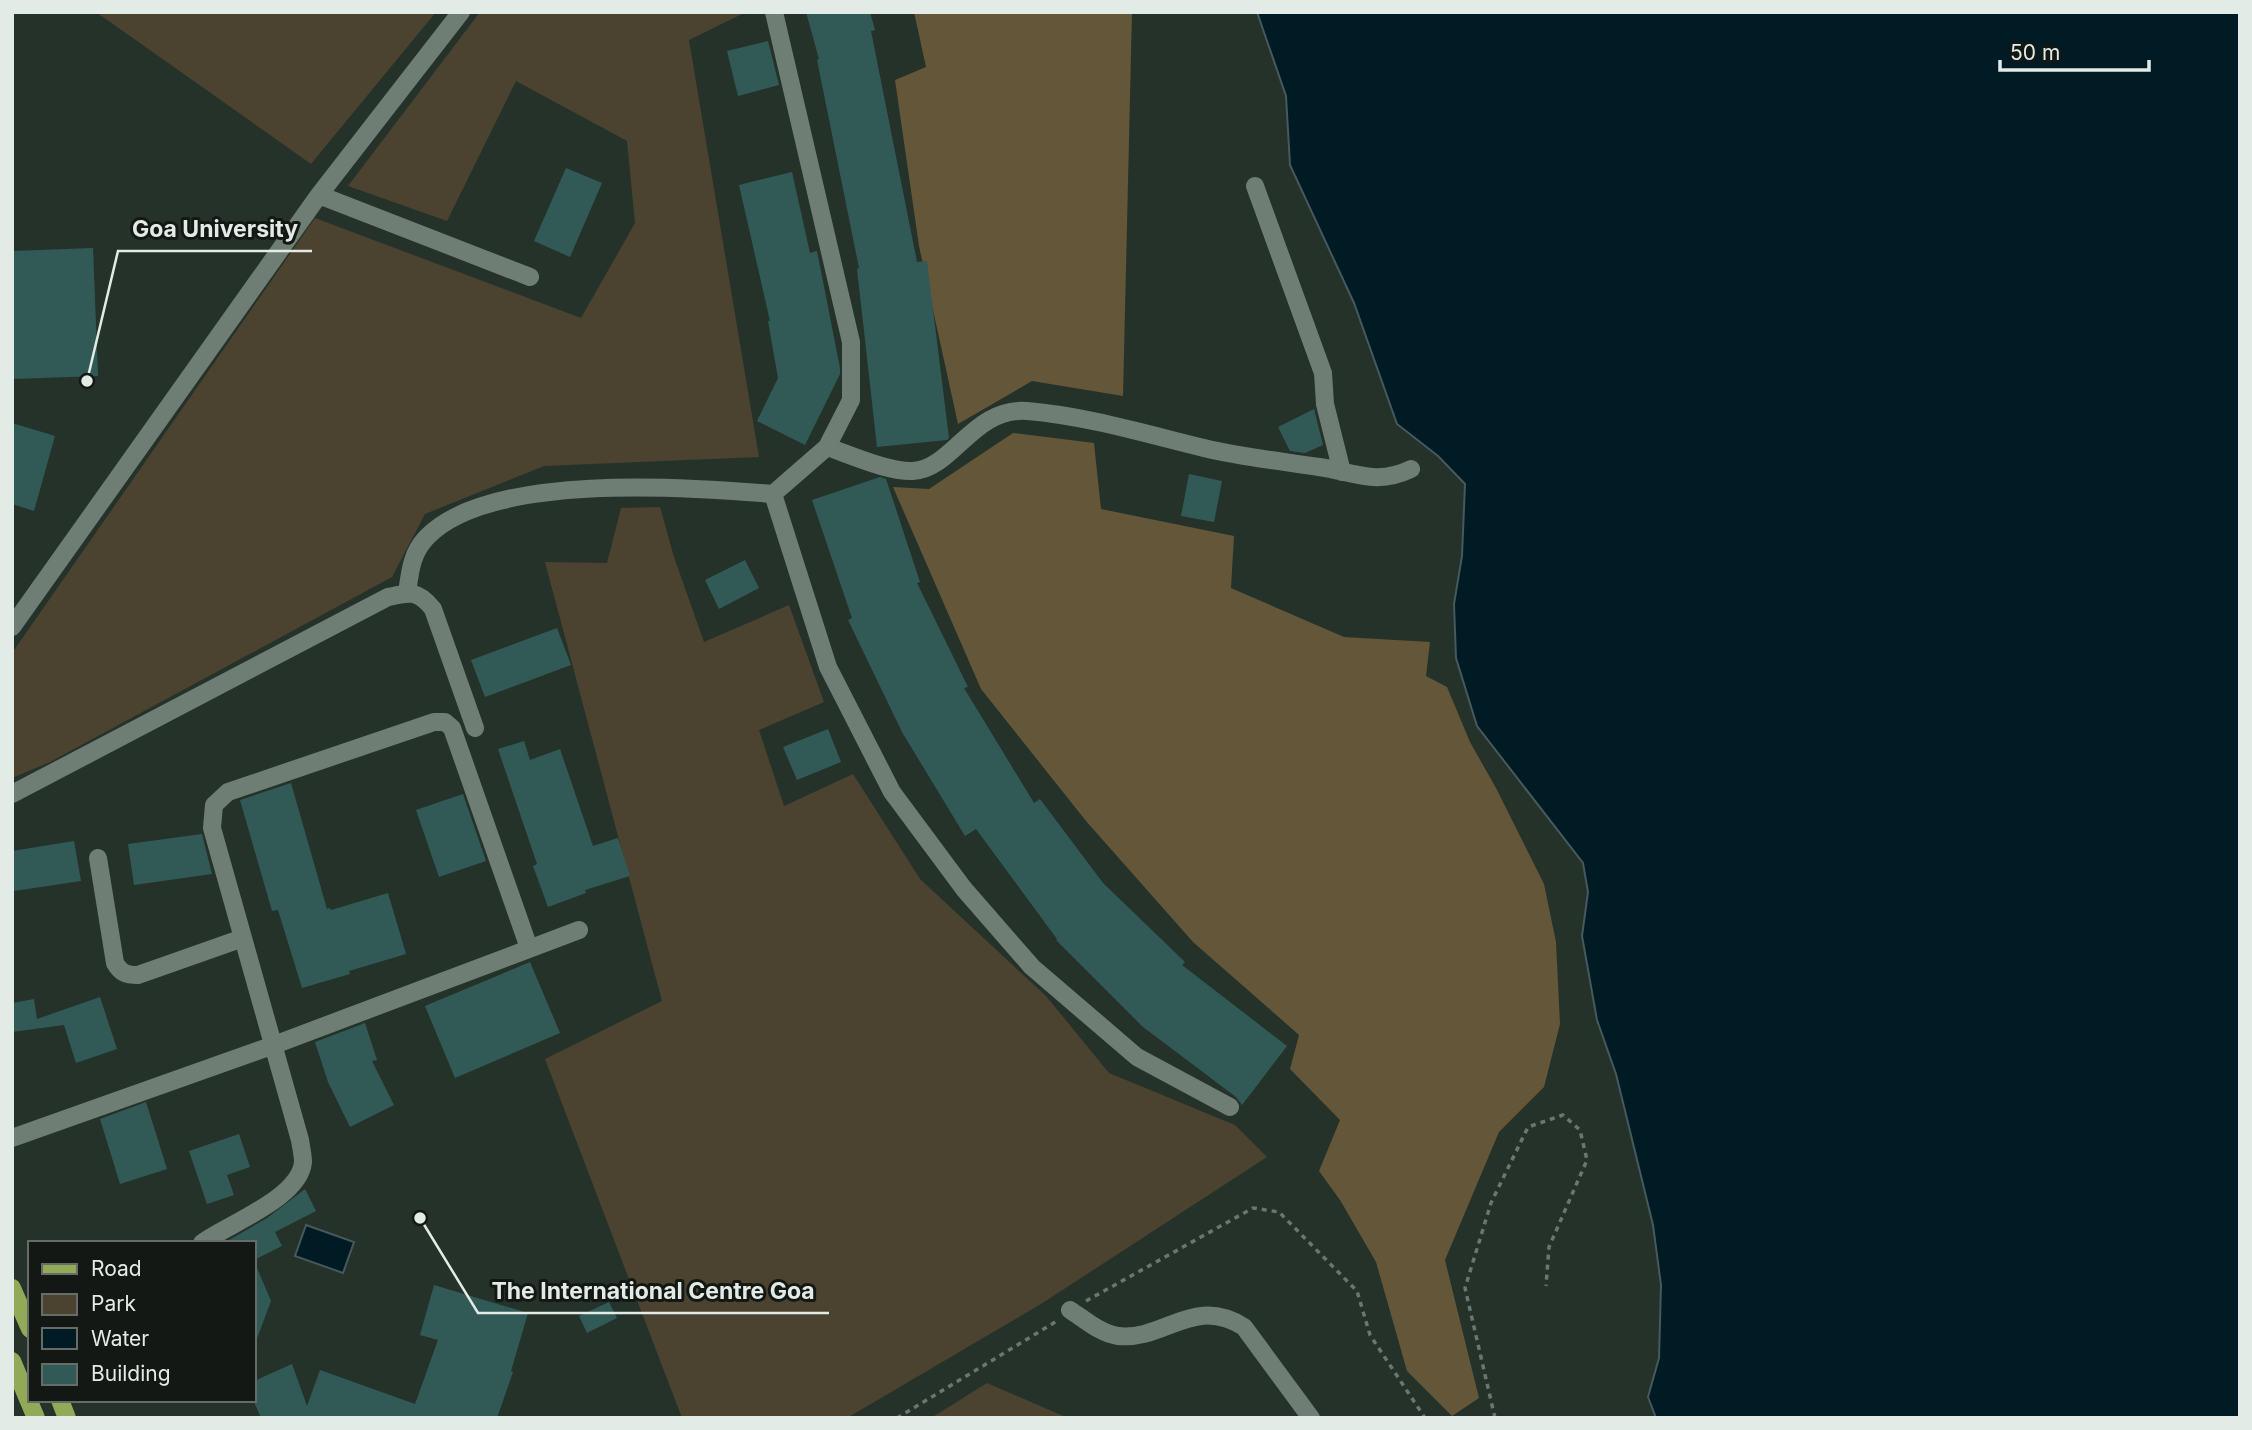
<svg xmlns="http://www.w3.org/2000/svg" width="2252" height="1430" font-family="Inter,sans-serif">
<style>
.green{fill:#4b432f}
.forest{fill:#635639}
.water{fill:#011b24;stroke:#45595e;stroke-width:2}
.building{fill:#315a57}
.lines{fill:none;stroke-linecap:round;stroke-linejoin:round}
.path{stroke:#6b766f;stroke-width:3.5;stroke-dasharray:5 5;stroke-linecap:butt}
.minor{stroke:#6f7e74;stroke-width:18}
.major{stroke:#92aa58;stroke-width:18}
.leader{fill:none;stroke:#e3ebe6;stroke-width:2.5}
.callout-dot{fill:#e3ebe6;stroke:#131814;stroke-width:2.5}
.callout-label{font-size:23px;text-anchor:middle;font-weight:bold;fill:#e3ebe6;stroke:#131814;stroke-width:6;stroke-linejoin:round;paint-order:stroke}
</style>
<rect width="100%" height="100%" fill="#25322a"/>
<path class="green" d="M96,12H436L311,164Z
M480,12H746L689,40L759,457L544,466L425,514L392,577L50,762L12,778V653L315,218L581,318L635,223L627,141L516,81L447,221L348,186Z
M660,507L674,557L704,642L789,605L824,702L759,730L784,806L853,774L920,879L1046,996L1109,1073L1235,1125L1267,1157L1041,1304L847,1418H682L545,1059L662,1001L545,562L607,563L621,508Z
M987,1383L1068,1418H931Z"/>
<path class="forest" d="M914,12H1132L1123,396L1032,381L958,424L919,246L895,80L926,67Z
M1013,433L1094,443L1101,509L1234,536L1231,588L1344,637L1430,642L1426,676L1447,687L1470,742L1496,788L1544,884L1556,942L1560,1024L1544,1087L1499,1132L1445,1260L1479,1398L1452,1416L1407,1371L1376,1262L1340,1200L1319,1171L1340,1120L1290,1069L1299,1035L1193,942L1086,821L981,689L893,487L929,489Z"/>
<path class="water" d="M1257,12H2240V1418H1656L1648,1397L1659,1358L1661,1285L1653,1225L1616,1074L1597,1020L1582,936L1588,892L1583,863L1477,726L1456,658L1454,604L1462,556L1465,484L1438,456L1397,424L1354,303L1290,165L1286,96Z
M306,1225L354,1242L343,1273L295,1256Z"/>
<path class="building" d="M806,12H870L875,30L871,31L917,262L927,261L949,438L947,440L877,447L857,269L859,268L817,60L819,59Z
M768,41L779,85L738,96L727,51Z
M566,168L602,183L570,257L534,241Z
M792,172L810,253L817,251L840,368V374L805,445L757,421L778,378L768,321H770L739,185Z
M93,248L98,376L12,379V251Z
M1314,409L1323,445L1305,453L1290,451L1278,427Z
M12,423L55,436L34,511L12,504Z
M1189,474L1222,481L1214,522L1181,516Z
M880,477L886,479L920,582L917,583L968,687L964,688L1034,803L1040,799L1103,883L1185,962L1182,965L1287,1046L1242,1105L1236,1097L1143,1027L1056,940L1057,939L976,829L965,836L902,732L848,620L852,618L812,500Z
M745,560L759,588L719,609L705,580Z
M557,628L571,665L485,697L471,660Z
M828,729L841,762L797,780L783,747Z
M524,741L530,760L560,749L593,846L618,838L630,876L585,890L586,893L548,907L533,866L537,864L498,749Z
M291,783L327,909L330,908L331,910L388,893L406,954L349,971L350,974L302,988L278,910L272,911L240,800Z
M463,794L486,861L439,877L416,810Z
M202,834L212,874L134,885L128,844Z
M74,841L81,881L14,891L12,851Z
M530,962L560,1033L455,1078L425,1006Z
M100,997L117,1049L76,1063L64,1025L12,1032V1003L34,999L37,1019Z
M365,1023L377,1060L372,1061L394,1105L350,1127L328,1082L315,1042Z
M146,1102L167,1169L120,1184L100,1119Z
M239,1134L250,1167L227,1175L234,1195L207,1204L189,1151Z
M305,1189L316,1211L275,1232L282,1246L254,1260V1243H224L267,1218Z
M254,1261L271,1301L255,1344H254Z
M434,1285L528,1313L511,1371L513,1372L497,1418H261L254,1402V1381L292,1364L307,1406L320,1370L415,1404L438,1340L420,1335Z
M609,1302L617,1318L587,1333L579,1316Z"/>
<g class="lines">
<path class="path" d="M1086,1301L1253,1208L1279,1212L1357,1291L1370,1335L1425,1418
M897,1418L1057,1321
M1495,1418L1465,1288L1491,1203L1528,1127L1563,1115L1580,1130L1587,1160L1549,1247L1546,1286"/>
<path class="minor" d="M774,12L851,342V400L827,447L773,494L828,667L892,792L964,889L1032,967L1137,1057L1230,1107
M1255,186L1323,373L1325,404L1342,472
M319,195L530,277
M827,447C851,455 888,472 913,471C953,469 973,407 1027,411C1087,416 1146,434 1204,448C1241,457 1280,461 1319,467C1354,472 1376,486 1411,469
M407,593C410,573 411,554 426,538C488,472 688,487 773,494
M12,627L319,195L461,12
M12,794L388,597C410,592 418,590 433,609L475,728
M98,858L115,963C121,973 126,975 138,975L243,938
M12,1138L274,1045L579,930
M202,1243C228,1224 300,1198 303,1162C303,1155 301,1147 300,1140L212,828L214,805L228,792L434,722H445L452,728L529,948
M1070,1310C1084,1319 1101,1334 1118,1336C1165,1341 1193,1295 1244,1327L1311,1418"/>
<path class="major" d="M12,1288L30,1329
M12,1361L36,1418
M60,1400L67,1418"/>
</g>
<path class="leader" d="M87 381L118 251H312M420 1218L478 1313H829"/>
<g class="callout-dot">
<circle cx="87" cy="381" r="7"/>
<circle cx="420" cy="1218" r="7"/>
</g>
<g class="callout-label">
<text x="215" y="237">Goa University</text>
<text x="653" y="1299">The International Centre Goa</text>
</g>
<rect width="2252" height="1430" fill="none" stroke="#e3ebe6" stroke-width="28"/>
<rect x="28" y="1241" width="228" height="161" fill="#131814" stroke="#666c68" stroke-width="2"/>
<rect x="42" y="1264" width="35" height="10" fill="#92aa58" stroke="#666c68" stroke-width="2"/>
<text x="91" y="1276" font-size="21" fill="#e3ebe6">Road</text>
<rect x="42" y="1294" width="35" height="21" fill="#4b432f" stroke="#666c68" stroke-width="2"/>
<text x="91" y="1311" font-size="21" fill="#e3ebe6">Park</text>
<rect x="42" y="1328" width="35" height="21" fill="#011b24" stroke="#666c68" stroke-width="2"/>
<text x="91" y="1346" font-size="21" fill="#e3ebe6">Water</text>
<rect x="42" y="1364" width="35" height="21" fill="#315a57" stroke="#666c68" stroke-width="2"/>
<text x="91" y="1381" font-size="21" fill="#e3ebe6">Building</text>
<path d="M2000 60v10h149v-10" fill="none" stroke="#e3ebe6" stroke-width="3.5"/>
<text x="2010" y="60" font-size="21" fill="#e3ebe6" stroke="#131814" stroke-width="5" paint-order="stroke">50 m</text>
</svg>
